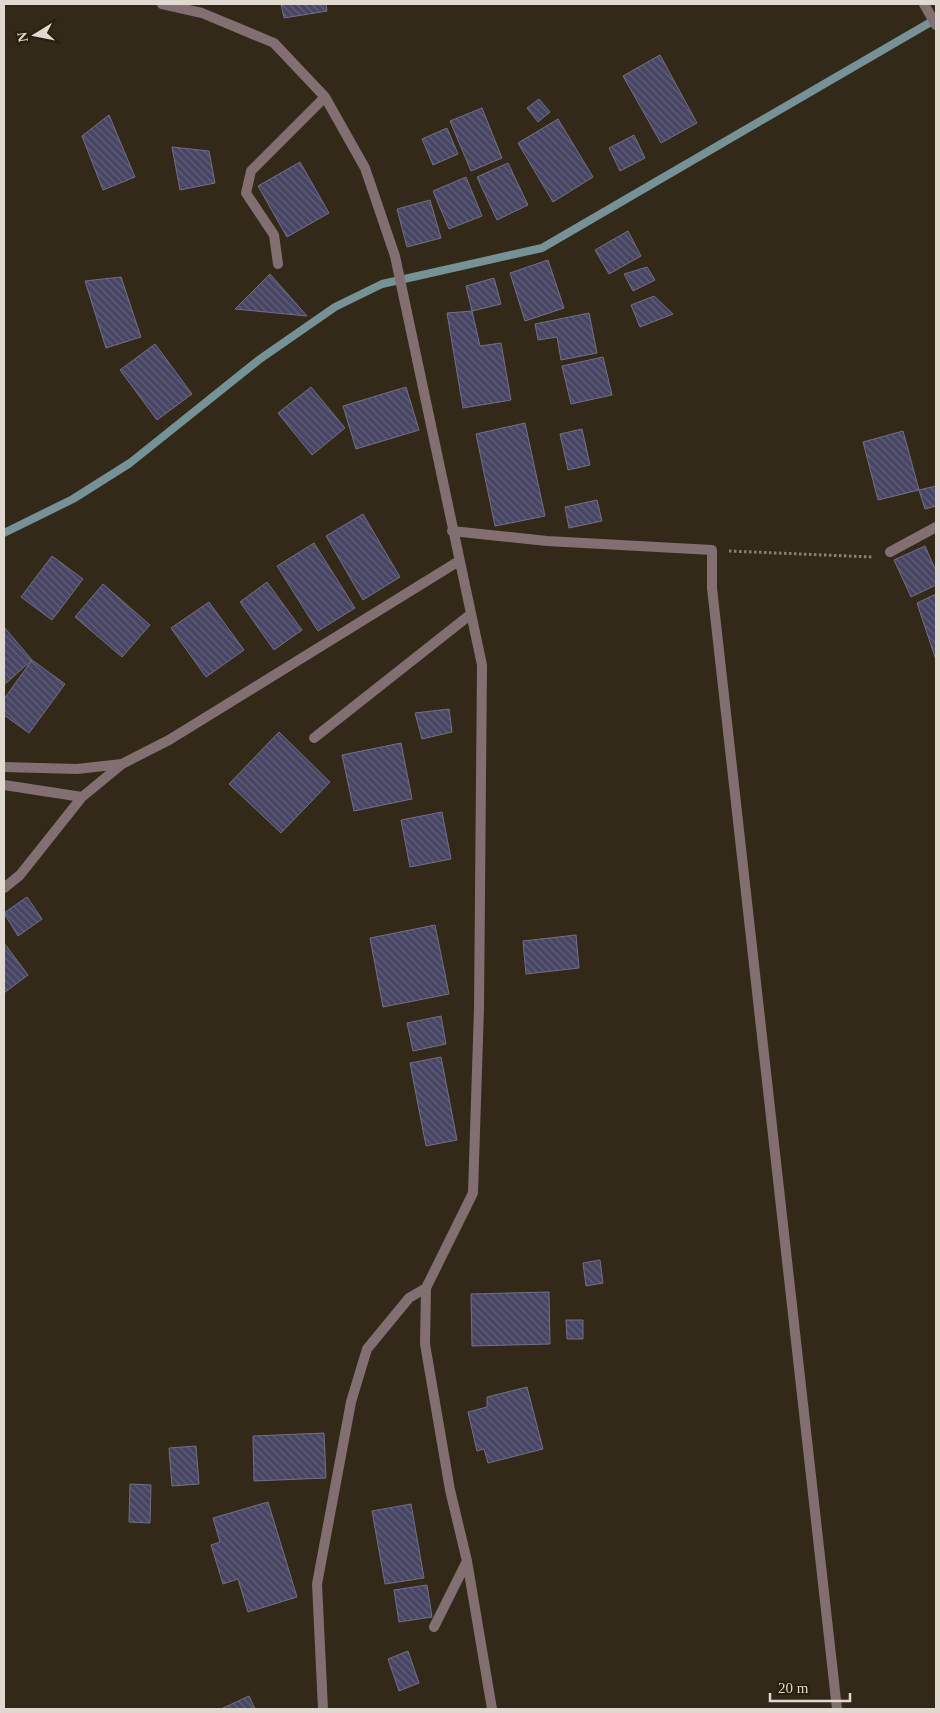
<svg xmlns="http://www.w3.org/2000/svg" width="940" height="1713" font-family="'Times New Roman',serif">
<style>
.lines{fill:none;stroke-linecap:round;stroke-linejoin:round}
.stream{stroke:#759396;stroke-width:8}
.building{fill:url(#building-back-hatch);stroke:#717083}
.path{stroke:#888073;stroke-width:3;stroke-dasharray:2.5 2.5;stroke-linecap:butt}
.street{stroke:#816f72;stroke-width:10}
</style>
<defs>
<pattern id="building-back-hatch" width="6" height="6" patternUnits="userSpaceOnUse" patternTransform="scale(1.25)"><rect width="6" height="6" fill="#484564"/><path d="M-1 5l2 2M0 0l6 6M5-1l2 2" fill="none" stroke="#625f79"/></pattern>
</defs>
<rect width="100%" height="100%" fill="#322919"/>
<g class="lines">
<path class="stream" d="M4,533L73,499L130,463L260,359L335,307L382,284L542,248L936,19"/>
</g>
<path class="building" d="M281,4H326L327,11L284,18Z
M660,55L697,123L661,143L623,76Z
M539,99L550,112L538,122L527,108Z
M482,108L502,158L471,171L450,121Z
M109,115L135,177L103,190L82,136Z
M558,119L593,177L553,202L518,143Z
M447,128L458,154L433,165L422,139Z
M634,135L645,158L620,171L609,148Z
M172,147L209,151L215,183L180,190Z
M300,162L329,213L287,237L258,186Z
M508,163L528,205L497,220L477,177Z
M466,177L482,216L449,229L433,191Z
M430,200L441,238L407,247L397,209Z
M628,231L641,256L609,274L595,250Z
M548,260L564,308L525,321L510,273Z
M647,267L655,280L633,291L624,274Z
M270,274L307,316L235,309Z
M121,277L141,337L106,348L85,281Z
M494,278L501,304L472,311L466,286Z
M654,296L673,314L640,327L631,305Z
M472,311L480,346L501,343L511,400L463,408L447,313Z
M589,313L597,353L561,360L557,337L538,340L535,324Z
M155,344L192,394L157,420L120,370Z
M603,357L612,395L571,404L562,366Z
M311,387L345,428L312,455L278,413Z
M406,387L419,430L356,449L343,406Z
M525,423L545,516L495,526L476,434Z
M582,429L590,465L568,470L560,434Z
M903,431L919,490L878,500L863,442Z
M936,486V506L925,509L919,490Z
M597,500L602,521L569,528L565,507Z
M363,514L400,577L363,600L326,536Z
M314,543L355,608L318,631L277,566Z
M925,546L936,571V585L911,597L894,560Z
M52,556L83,579L52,620L21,597Z
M267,582L302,630L274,650L240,602Z
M103,584L150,625L122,657L75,617Z
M936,594V660L917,603Z
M209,602L244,650L206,677L171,628Z
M4,627L32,660L4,685Z
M32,660L65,684L29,733L4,715V699Z
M449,709L452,732L422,739L415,713Z
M279,732L330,782L281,833L229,784Z
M401,743L412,799L354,811L342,755Z
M442,812L451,859L410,867L401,820Z
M27,897L42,919L18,936L4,913Z
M435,925L449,994L383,1007L370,938Z
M576,935L579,968L526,974L523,941Z
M4,943L28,975L4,993Z
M441,1016L446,1044L413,1051L407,1023Z
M441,1057L457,1140L426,1146L410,1063Z
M600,1260L603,1283L586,1286L583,1263Z
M549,1292L550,1344L472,1346L471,1294Z
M566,1320H583V1339H567Z
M527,1387L543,1449L488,1463L484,1449L477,1451L468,1412L487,1407V1397Z
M324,1433L326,1478L254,1481L253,1436Z
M196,1446L199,1484L172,1486L169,1448Z
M130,1484L151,1485L150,1523L129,1522Z
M268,1502L297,1597L248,1612L238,1579L223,1584L211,1545L220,1542L213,1518Z
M411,1504L424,1578L385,1584L372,1511Z
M427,1585L432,1617L399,1622L394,1590Z
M408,1651L419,1683L399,1691L388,1659Z
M249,1696L255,1709H221Z"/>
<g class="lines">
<path class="path" d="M729,551L872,557"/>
<path class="street" d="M162,4L202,13L274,43L325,97L365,168L395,256L482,665L479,1008L473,1193L426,1288L425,1344L450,1490L467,1561L492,1709
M924,4L936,25
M278,264L274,235L246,193L251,171L325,97
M452,531L547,541L712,550V588L837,1709
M890,552L936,527
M314,738L471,614
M4,767L77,769L122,764L169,740L459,561
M4,785L82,797
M4,888L20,875L82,797L121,765
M434,1627L467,1561
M323,1709L317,1584L351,1402L367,1349L409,1298L426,1288"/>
</g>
<rect width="940" height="1713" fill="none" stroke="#dfd9cf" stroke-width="10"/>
<g transform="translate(35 35) rotate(260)" stroke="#281f0f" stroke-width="4" paint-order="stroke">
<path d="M0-4L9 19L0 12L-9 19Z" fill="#dfd9cf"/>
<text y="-8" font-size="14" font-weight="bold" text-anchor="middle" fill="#dfd9cf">N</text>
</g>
<path d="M770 1693v8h80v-8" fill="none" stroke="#dfd9cf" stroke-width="2.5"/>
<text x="778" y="1693" font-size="15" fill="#dfd9cf" stroke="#281f0f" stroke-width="4" paint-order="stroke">20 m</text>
</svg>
